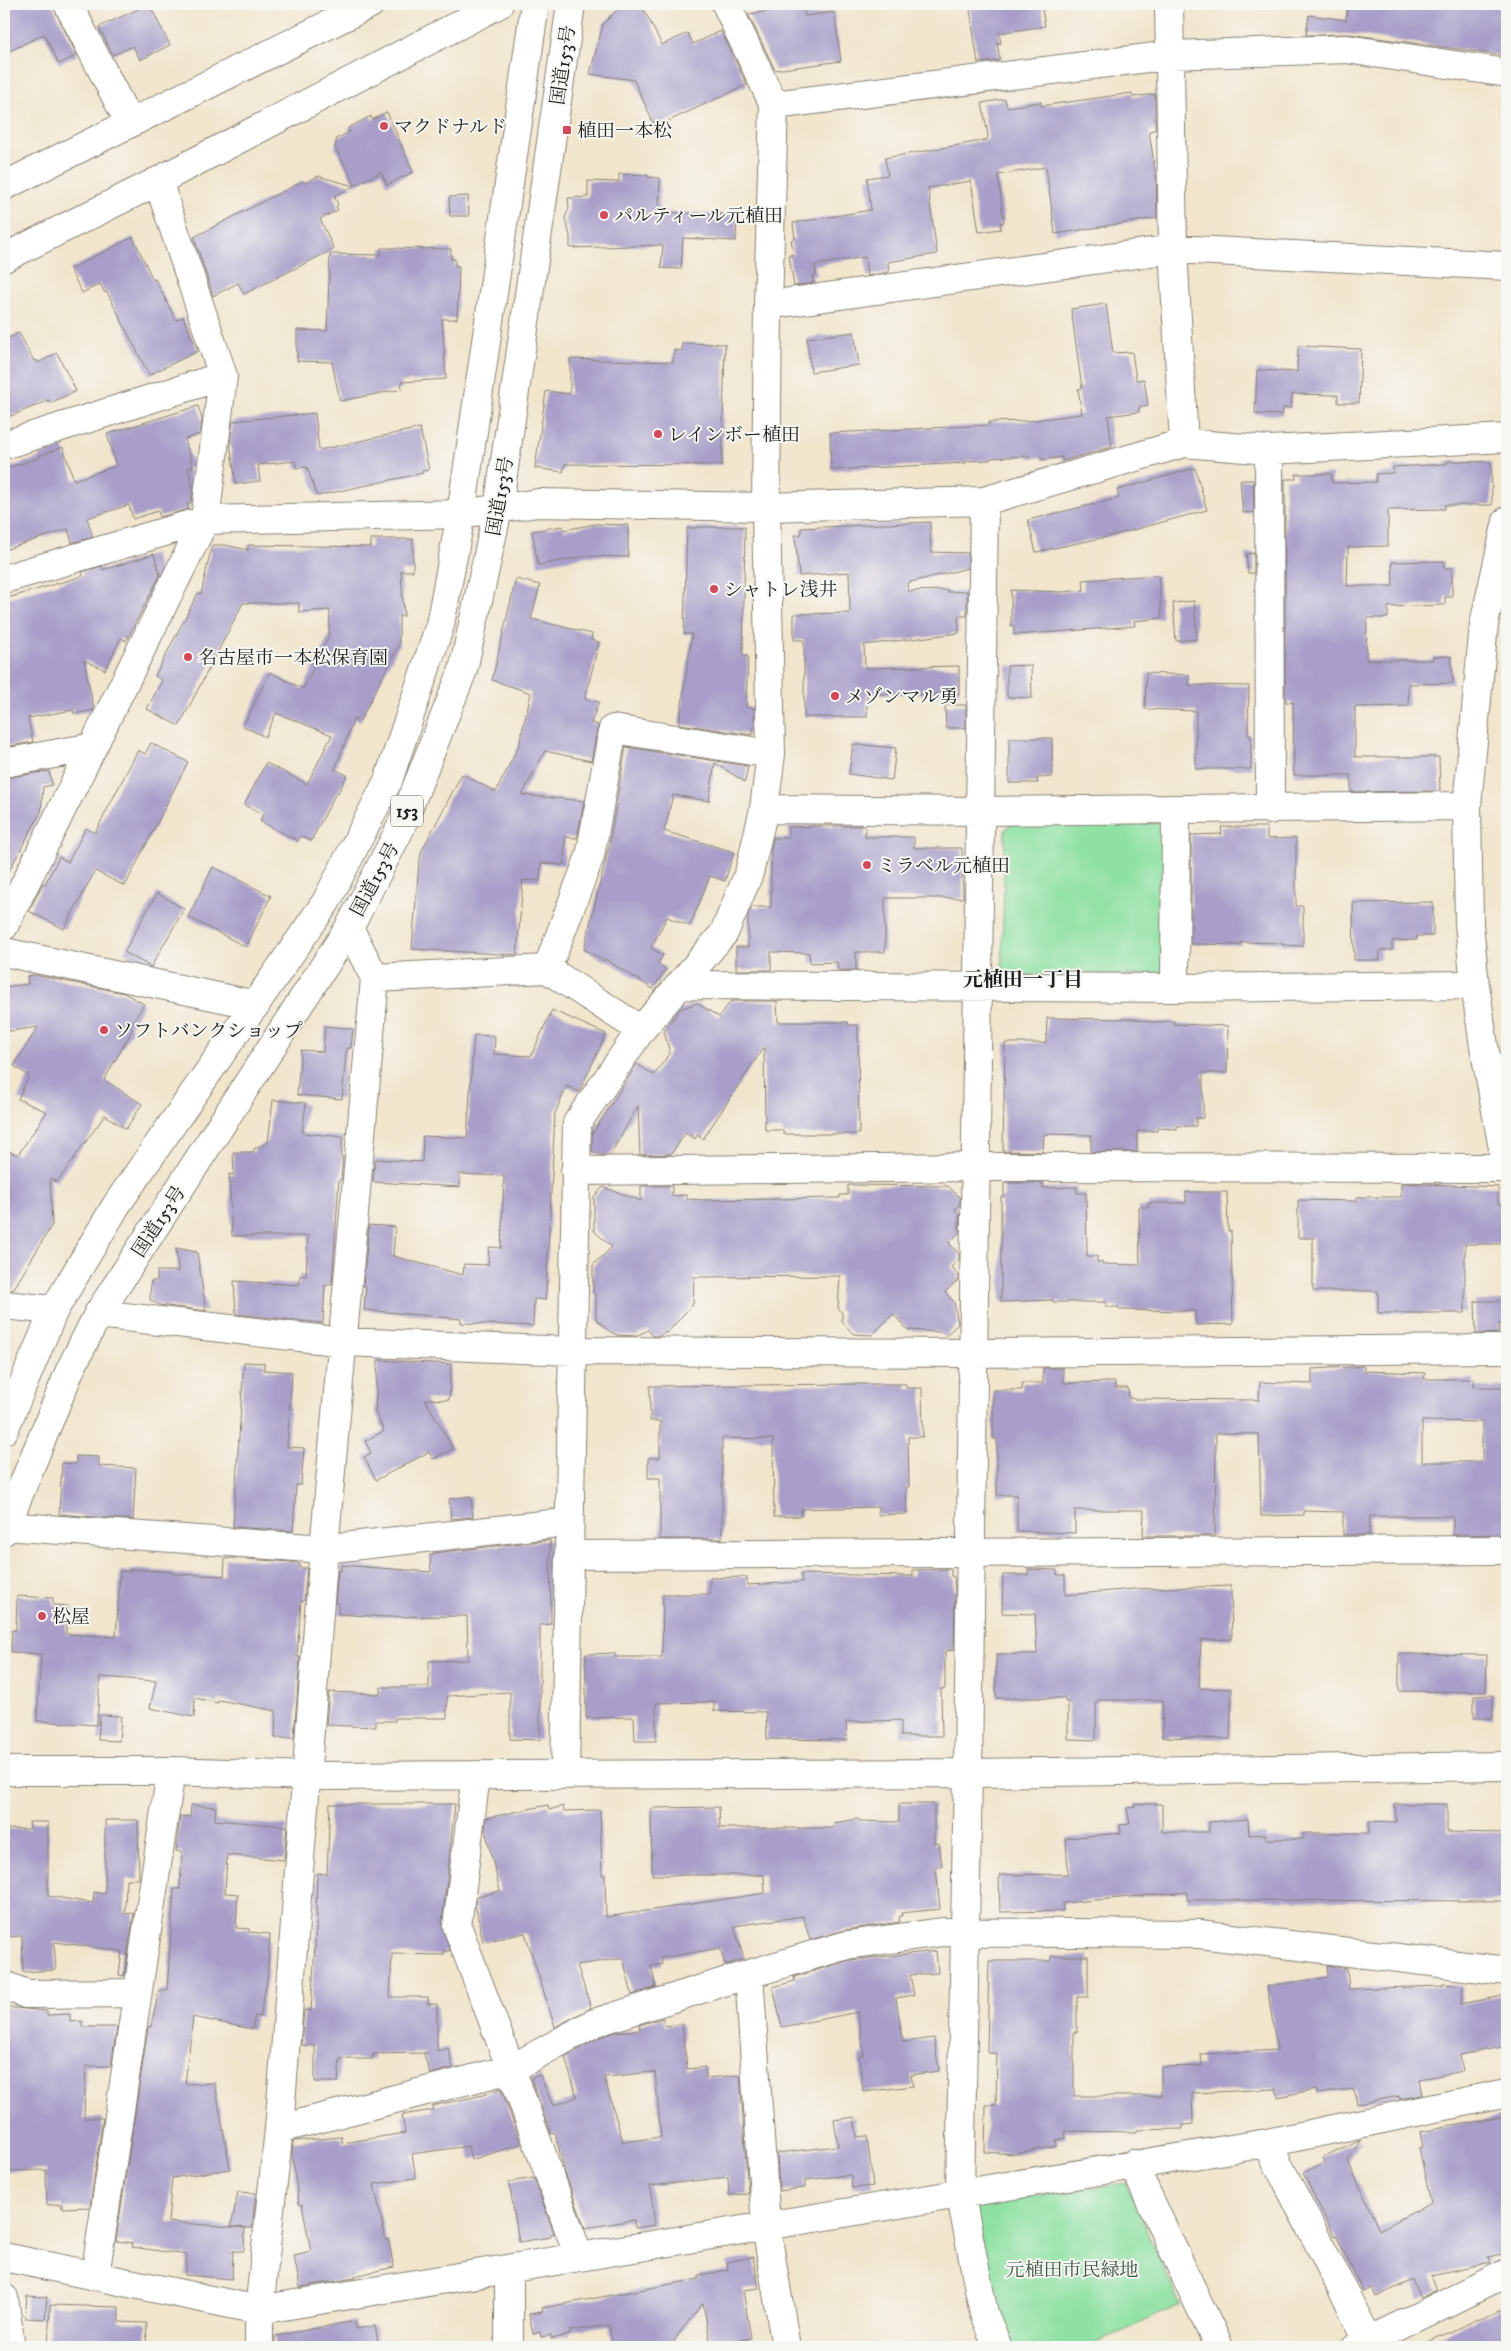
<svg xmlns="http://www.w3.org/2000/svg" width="1511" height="2351" font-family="'IM FELL DW Pica','Noto Serif JP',serif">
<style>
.green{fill:#8ee1a2;stroke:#557e5f}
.building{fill:#a89ec9;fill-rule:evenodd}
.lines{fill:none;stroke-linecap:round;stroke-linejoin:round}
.minor-casing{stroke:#868074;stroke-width:30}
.highway-casing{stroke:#868074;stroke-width:30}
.minor{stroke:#fff;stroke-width:28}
.highway{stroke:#fff;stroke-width:28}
.poi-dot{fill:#d1495b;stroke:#f6f6f2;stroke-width:2}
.labels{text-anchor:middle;stroke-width:4;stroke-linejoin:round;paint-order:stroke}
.shield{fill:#f6f6f2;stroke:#5d5d5c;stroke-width:1}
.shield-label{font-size:18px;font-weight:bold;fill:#1c1c1c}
.street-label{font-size:19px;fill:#1c1c1c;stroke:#f6f6f2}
.poi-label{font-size:19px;fill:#1c1c1c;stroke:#f6f6f2;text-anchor:start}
.park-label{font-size:19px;fill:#3e5744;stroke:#f6f6f2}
.neighbourhood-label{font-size:20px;font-weight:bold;fill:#1c1c1c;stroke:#f6f6f2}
</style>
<rect width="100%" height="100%" fill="#f6f6f2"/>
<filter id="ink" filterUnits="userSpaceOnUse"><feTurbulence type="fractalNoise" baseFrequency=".02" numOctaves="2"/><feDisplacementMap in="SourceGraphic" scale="10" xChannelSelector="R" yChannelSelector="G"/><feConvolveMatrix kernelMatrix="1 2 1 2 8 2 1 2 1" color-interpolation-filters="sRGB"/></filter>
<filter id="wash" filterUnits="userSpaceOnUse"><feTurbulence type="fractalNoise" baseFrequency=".0096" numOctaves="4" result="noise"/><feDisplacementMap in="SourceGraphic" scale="20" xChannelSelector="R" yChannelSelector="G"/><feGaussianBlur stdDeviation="1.12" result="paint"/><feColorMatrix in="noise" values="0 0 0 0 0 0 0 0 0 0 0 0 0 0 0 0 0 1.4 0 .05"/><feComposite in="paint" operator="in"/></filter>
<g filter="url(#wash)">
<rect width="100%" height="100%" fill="#f1e5cc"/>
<path class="green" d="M1012,822L1160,823L1171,832L1167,968L1158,975H1010L1002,965L1005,830Z
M1126,2183L1180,2305L1088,2347H1010L997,2316L972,2205Z"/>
<g id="blocks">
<path class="building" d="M4,4H52L77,55L59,64L44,34L4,54Z
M149,4L170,45L140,60L133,46L113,55L99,27Z
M623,4H641L662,45L688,33L693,44L721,31L747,85L655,127L634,80L590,74L603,24Z
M969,4H1041L1045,26L999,33L1001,43H997L1000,60L978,63Z
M1348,4H1507V56L1349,34L1306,35L1309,15L1346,20Z
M803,7L805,16L834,12L841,61L775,70L748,14Z
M1132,93L1133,97L1155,94V130L1149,131L1156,177L1157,218L1055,234L1046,167L998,175L1004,222L1000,223L1001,229L979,232L971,181L928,188L937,254L888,262L889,272L867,276L865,257L815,265L816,275L812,276L814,283L794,286L789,255H794L791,240L795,239L793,223L871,210L867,178L888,175L885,158L987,140L988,135L982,103L1005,99L1007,107L1041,102V106Z
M387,112L413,172L387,185L381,172L355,185L335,147L337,138L350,132L348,128L371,116L372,120Z
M619,174L648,175V177L660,178L659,212L737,215L736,241L683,238L681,269L661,268L663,245L570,248V236L565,218L569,208L568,198L588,197V181L619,182Z
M318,176L354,186L334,196L338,205L336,207L338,210L320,219L334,249L244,294L238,283L213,296L194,237L303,181L305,183Z
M468,196L469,216H450L449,197Z
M133,237L153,280L155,279L176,320L183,317L198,351L149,375L107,292L105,293L100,284L82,293L70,269Z
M381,248L451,249V259H455V266H459L458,295L457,319H442L446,379L401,382L402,389L340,401L332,362L297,361V330L327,331L330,254L381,255Z
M1106,304L1113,353L1132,352L1136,380L1144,379L1148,405L1139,407V412L1108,416L1112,447L1062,461V457L1042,460L1041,457L1029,458L1028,456L990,458V460L966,461V463L831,470L830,433L989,425V422L1028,421L1082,414L1078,389L1082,388L1071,309Z
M854,332L859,365L811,372L807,338Z
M19,333L34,361L37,360L38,363L57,353L76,391L50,403L49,400L4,419V340Z
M682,343L725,344L722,465L565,464L563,472L535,468L546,391L570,394V359L673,362L674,350L682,351Z
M1298,346L1361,349L1359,403H1338V395L1292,394L1291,408H1283L1282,415L1255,414L1257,370L1297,372Z
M198,406L202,419L200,434L185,439L193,467L188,468L193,488L191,503L187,504L189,509L160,517L158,511L133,519L129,505L87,518L93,537L72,543L68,529L4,550V469L39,458V456L63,447L74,480L116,466L107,434Z
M315,413L319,450L420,428L429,470L422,471L423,473L317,496L307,467L296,468L295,461L258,465L260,481L236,484L230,443L233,421Z
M1447,461L1491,462L1492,505H1445V509L1388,510V546L1348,547L1347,586H1393L1392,562L1444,561V568H1452V597H1445V605L1388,607V618H1367L1366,660H1433V657L1451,656L1453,683L1408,684L1409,706L1355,707V757H1439L1440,791L1351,792V775H1294L1293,702H1286L1285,696V479H1296V474H1332V483L1376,482V474L1393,473V467L1447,464Z
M1195,468L1207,510L1111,536L1036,552L1028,520L1119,498L1117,490Z
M1240,480H1253L1254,512L1243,513Z
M930,522L931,552L968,553V568L907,583L908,591L948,590V592L967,591V616H958L959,633L864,645L865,668L959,666V694H867V717H804V640H794V614L850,613L849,572L799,576L795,535H801V528Z
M596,524L628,525V557L588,556L538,565L532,531L563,526L564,530Z
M697,527H745L743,656H748L746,707L754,708L753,735L679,724L692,634H684L687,528H697Z
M371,539H413V571H401L404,616H399V645L360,721L354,719L335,769L347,775L338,793H336L311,841L301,836L298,841L260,821L263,814L244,805L266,763L307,784L332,735L276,713L265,737L243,726L270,672L303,689L329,636L330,610L299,612V603H243L179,726L147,709L162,680L155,676L198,593L201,594L212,545H225L248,550V545L371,547Z
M1254,553V573H1248L1246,554Z
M154,554L160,575L126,641L121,638L105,670L84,660L94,710L74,714L73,710L28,718L33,742L4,747V599L83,576L82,572L102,566L103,570Z
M1158,575L1162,618L1134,621L1135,626L1014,635V626H1011V590L1062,592L1084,590L1083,580Z
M516,579L540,585L531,619L592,634L591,640L599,642L585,699L599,702L591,723L598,725L591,761L545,751L522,795L584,801L577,838L565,837L564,865L541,863L540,881L523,880L517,955L412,949L419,863L422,850L462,774L496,792L519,745L531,693L492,680Z
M1194,601L1197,639L1176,641L1173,603Z
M1031,665L1032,698L1007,697V666Z
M1146,673L1189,675V685L1249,686L1248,735H1251V769H1196V711L1145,709Z
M945,705H966V728H946Z
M1009,738H1052V777L1037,778L1038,783H1009Z
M151,743L188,762L125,886L95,871L64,929L29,911L43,883L45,884L59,857L68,862L86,828L95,833L138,750L145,754Z
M853,744L896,748L892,780L849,774Z
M626,747L748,766L745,782L715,763L709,801L673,795L664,831L734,852L725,881L710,876L690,926L667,917L651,948L663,955L658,963L666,969L653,989L605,959L604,961L584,949L609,846Z
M49,771L52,785L43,787L41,812L4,880V778Z
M817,826H865V837H914V848H962L963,898H885V952H856V970H838L837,962L810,963L809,953L771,952V970H736V947H748V915L752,907H771V849L773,838H788V827Z
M1221,827H1267V839L1296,838V906H1303V946L1282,945V943L1241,942V945L1191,944V835L1222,834Z
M213,867L271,896L246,947L188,917Z
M157,893L184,909L151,967L124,952Z
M1433,902V936H1417V940L1392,941V950H1380V960H1354L1353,903Z
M35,975L124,993L144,1004L130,1027L133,1029L104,1080L142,1104L126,1129L105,1115L57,1182L50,1178L52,1225L13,1290H4V1150L18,1155L47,1112L18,1099L29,1076L14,1066L38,1027L4,1032V987L28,984L27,976Z
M731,1001H777L778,1022H848V1025H858L859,1134H783V1130H765L764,1047L703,1139L697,1135L695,1139L686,1133L671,1154L640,1155L638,1106L610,1155H600L592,1151V1134L637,1064L654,1075L670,1053L664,1031L680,1009L697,1003L719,1017Z
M552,1010L606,1034L579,1092L567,1086L555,1113L546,1292L545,1300L534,1299L533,1326L461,1323V1319L364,1310L366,1286H363L369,1225L395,1227L393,1256L463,1275L464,1264L488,1265L489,1247L501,1248L504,1176L460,1174V1187L373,1182L375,1159L422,1162L423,1136L467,1138L474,1035L495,1036L494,1054L531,1056Z
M1047,1018L1134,1019L1153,1022L1174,1021V1024L1228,1026L1227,1073H1203V1118H1196V1126H1177V1129L1157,1128V1131H1137V1152H1091V1135L1044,1134L1043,1152L1003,1151L1005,1043H1046Z
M325,1026L353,1029L351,1048H348L346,1053L342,1099L297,1095L301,1050L323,1052Z
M273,1100L306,1103L302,1133L343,1137L341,1157H343L341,1180H339L332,1285H325L323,1323L236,1314L234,1281L299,1285L300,1275L306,1276L308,1236H232L229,1174L234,1175L233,1152H254V1149L268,1142Z
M1004,1183H1043V1188L1077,1187V1193H1086L1087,1256H1097V1262H1102V1264L1140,1265L1139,1207H1149L1148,1203H1186V1192H1227L1228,1231H1231L1233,1324L1196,1325L1195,1311L1119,1310V1307H1106V1302H1053V1300L1001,1302V1197H1004Z
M1401,1183L1498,1187V1204H1504V1244H1465V1313H1378V1291H1313V1238H1298V1200L1357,1201V1197H1401Z
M848,1185L948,1186L960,1198V1204L955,1209L959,1214V1233L949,1243L959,1254V1260L951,1267L959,1276V1279L945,1292L954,1302L958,1324L944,1337L939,1332L908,1330L893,1314L872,1335L853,1334L842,1321V1313L838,1308L840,1276L694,1277L693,1304L667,1333L664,1332L660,1336H653L648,1330L636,1336L617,1335L609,1331L596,1319V1296L593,1292V1265L612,1247L594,1231V1197L603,1187L641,1201V1186H672V1196L686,1195V1199L705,1200L840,1198V1195H848Z
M176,1248L197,1252L206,1311L160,1305L150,1300L151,1281H157V1271H178Z
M1475,1301H1507V1324H1499V1333L1476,1334Z
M378,1360L451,1364L449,1400L425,1399L453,1449L433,1459L429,1452L376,1480L364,1457L371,1453L365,1441L384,1431L375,1412Z
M244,1362L264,1363V1370L292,1372L287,1447L304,1448L301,1485H296L293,1531L233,1527Z
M1364,1366V1371L1425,1373L1424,1379H1474V1387H1507V1534L1453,1535V1516H1370L1369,1535H1343V1512L1304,1511V1515L1261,1516L1259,1434L1216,1433L1215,1536H1143L1144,1510H1075V1533L1017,1531V1495H997V1439H993V1390H1022V1383H1043V1368H1063V1383L1115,1382V1388H1128L1129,1398L1135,1399L1259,1400L1260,1382L1312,1384V1369ZM1422,1421L1482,1422V1462H1422Z
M860,1384H906V1388H922L923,1437H908L909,1487H906L907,1514L878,1515V1507L801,1509V1516L774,1517L773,1439L722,1438V1539H660V1478H648V1458H660V1421H650V1386Z
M76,1456L99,1457V1466L136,1468L133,1520L59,1514L62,1463L76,1464Z
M471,1496L473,1517L451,1519L449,1499Z
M550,1540L551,1624L540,1625V1740L510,1739V1692L447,1696V1718H395V1721H376V1727L326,1725L329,1692L380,1694L381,1687H429V1661L468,1660L467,1616L385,1617L338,1614L339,1604L335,1603L338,1571H341V1565L431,1572L430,1555H434L433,1553Z
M231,1558L291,1562L300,1564V1568H307L304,1601H301L297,1657H300L294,1738H275L276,1711L219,1700L218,1703L195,1698L194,1717L150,1708L156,1681L100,1677L97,1725L37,1721L41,1654L11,1652L12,1630H16L17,1596L53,1598V1605L68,1606L66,1634L116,1637L120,1571L131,1572L130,1569L173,1572V1574L224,1576L225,1559Z
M951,1569V1576L954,1577L955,1592L954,1650L945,1651V1689H941L942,1736H901V1720L846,1722L847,1740L767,1739L766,1712L714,1711V1702L656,1703V1741H635L634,1717L586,1718V1654L615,1653V1657H662L663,1594H710V1578L747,1577V1585L802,1582L801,1574L913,1576V1570Z
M1028,1569L1057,1570V1575H1065V1595L1134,1589L1231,1586L1232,1639L1201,1640L1199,1688L1232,1689L1230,1739L1162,1737L1163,1700H1098V1703H1096V1740L1068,1739V1702H1065V1698H996V1654H1037L1035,1614L1002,1613L1003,1575H1028Z
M1399,1654L1487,1655L1486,1692L1399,1691Z
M1493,1695V1718H1474V1696Z
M100,1715L121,1716L119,1741L98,1740Z
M330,1804H455L442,1924L450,1951H444V1955L392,1954L390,1997H428V2004H437V2051L448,2048L453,2068L430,2074L424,2054L427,2053L373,2054V2059H340L338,2082H315V2046L301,2045L304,2010L311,2011L317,1914H316L317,1873L327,1874Z
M899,1804H934V1844L939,1843L942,1867H936L940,1909L901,1913L902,1916L899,1917L900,1922L845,1930L810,1940L803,1916L734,1926L744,1959L725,1965L720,1948L661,1958L662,1964L651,1966L656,1987L632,1995L623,1958L577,1965L591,2008L555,2027L525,1933L483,1942L475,1904L477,1896L500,1891L485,1829L486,1818L548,1805L549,1810L563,1806L564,1811L600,1810L602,1875H605L606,1917L765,1893L764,1875H652L651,1808L719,1807L720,1828H834L833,1823L858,1819L859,1821L899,1822Z
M1135,1804H1162V1832H1209V1822L1248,1819L1249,1835L1266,1834V1839H1304L1303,1833H1369V1821L1396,1822L1395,1804H1447V1832L1507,1833V1901L1187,1900V1892L1063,1903V1911L1000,1912L999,1875L1068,1874L1066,1838L1121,1833L1120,1825L1130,1824L1127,1808L1135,1807Z
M191,1805L216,1807L215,1820L287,1826L284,1860L227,1855L225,1893L238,1894L236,1928L249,1929V1932L270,1934L267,1980L260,2017L255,2016L252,2029L193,2017L185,2084L215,2083L230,2169L172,2178L168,2222L245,2228L244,2251H233L232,2279L185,2275L187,2255L132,2247L133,2243L116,2241L148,2027H151L159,1990H167L174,1889H180L182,1852L176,1851L180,1816L190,1817Z
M105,1820H138L139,1879H126L125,1914L134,1913L124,1976L119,1975L122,1951L54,1942L56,1970L23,1972L22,1936L4,1937V1829H30L29,1822H48V1896L93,1903L94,1892L105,1894Z
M936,1951L938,1973L910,1975L914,1995L896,1998L903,2042L934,2038L939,2071L911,2075L913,2086L863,2092L859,2056L864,2055L858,2012L782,2027L773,1987L795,1981L794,1977L850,1960Z
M1051,1956H1088V1997H1077V2032H1074V2096H1161V2067L1202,2066L1201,2054L1277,2050L1267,1986L1328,1977L1327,1965L1347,1968L1349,1989L1443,1986V1984L1463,1986L1461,2004L1507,1995V2046L1460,2055L1463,2071L1420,2079L1423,2095L1399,2099V2096L1357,2104L1354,2089L1317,2094L1316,2089L1278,2097L1276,2089L1192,2093L1193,2124L1183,2125V2129L1137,2130V2132L1065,2131L1066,2138L1056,2140L1057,2146L1015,2154L985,2152L986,2105H996L997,2053H987L989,1961H1051Z
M4,2007L47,2011V2015L70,2014V2022L82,2021V2027H117L111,2066H86L84,2118H103L90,2207L62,2208V2204L47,2205L46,2170L4,2171Z
M663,2018L665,2026L682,2024L687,2069L705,2067L706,2078L740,2075L748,2194L729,2195L728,2177L650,2186L655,2225L635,2228L634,2220L585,2228L565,2173L555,2133L551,2134L531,2078L540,2075L553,2106L577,2097L565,2057L600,2037L616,2032L640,2030L639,2025ZM655,2072L661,2137L623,2142L604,2077Z
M501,2088L521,2144L471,2160L468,2146L412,2154L416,2178L374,2184L386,2240L388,2239L394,2267L354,2276L355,2278L300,2287L294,2256L311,2252L302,2204H299L292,2155L293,2141L342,2137V2143L405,2133L402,2115L433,2110L432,2106L483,2095Z
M1507,2116V2253L1489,2257L1491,2262L1431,2275L1437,2290L1420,2298L1412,2280L1376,2297L1372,2288L1363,2292L1336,2235L1334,2236L1303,2173L1325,2162L1323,2157L1361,2139L1348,2161L1379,2230L1431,2203L1419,2148L1423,2147L1420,2132Z
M854,2117L857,2137L867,2136L873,2186L852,2188L851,2175L805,2180V2188L779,2191L777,2153L838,2146L834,2120Z
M534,2178L554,2234H550L551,2237L519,2242L509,2182Z
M238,2192L256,2193L252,2228L231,2227Z
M753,2257L759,2288L743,2290L751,2338L711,2345L703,2303L670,2345L656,2347H613L609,2325L570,2331V2335L551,2339V2335L541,2337L540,2332L533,2334L529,2314L543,2312L542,2308L699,2279V2275L728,2270L727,2262Z
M27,2296L47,2297L45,2319L25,2318Z
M50,2305L119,2307V2322L147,2323L146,2347H48Z
M1507,2306V2341L1495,2347H1417Z
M355,2321L356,2329L375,2326L379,2347H275V2336Z"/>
</g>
</g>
<g filter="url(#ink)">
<use href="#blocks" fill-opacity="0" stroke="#868074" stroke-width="1"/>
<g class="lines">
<defs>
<path id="minor" d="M68,4L129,122
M726,4L774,105
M1169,4L1173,249L1184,443
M1507,73L1347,49L1171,55L774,105L768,305L1173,249L1507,266
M4,186L370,4
M4,258L158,181L499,4
M4,445L223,376L158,181
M1269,450L1270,810
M984,501L968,1773L960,2192L984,2314L998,2347
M1507,521L1484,624L1467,806L1469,924L1475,985L1484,1046L1507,1170
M4,579L205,520L461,514L538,503L766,507L984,501L1184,443L1269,450L1507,438
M4,763L93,747
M764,809L980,811L1467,806
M4,926L205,520L223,376
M4,952L256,1005
M547,969L590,856L613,729L771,754
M375,978L547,969L641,1030
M682,985L1175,988L1475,985
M1175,988L1176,809
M575,1171L976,1167L1507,1168
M4,1305L54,1310
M98,1314L344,1342L573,1351L974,1353L1507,1349
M5,1526L324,1549L569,1522
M569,1555L1507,1550
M4,1771H171L308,1776L968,1773L1507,1766
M565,1774L577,1123L641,1030L724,933L749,873L764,809L771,754L766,507L768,305
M476,1775L457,1926L511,2069L579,2257
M749,1974L766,2226L786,2347
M4,1985L26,1994L137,1993
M279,2129L511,2069L594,2023L749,1974L847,1945L942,1932L1199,1934L1507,1971
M1267,2143L1369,2341
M1133,2164L1219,2347
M4,2257L259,2310L1267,2143L1507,2093
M509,2269V2347
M95,2276L171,1771
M4,2298L11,2347
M259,2347V2310L279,2129L324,1549L375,978L349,928
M1356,2347L1507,2273"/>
<path id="highway" d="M4,1430L54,1310L117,1204L326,902L388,781L440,625L461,514L535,4
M4,1531L70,1370L98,1314L349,928L400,829L463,670L498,509L571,4"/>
</defs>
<use href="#minor" class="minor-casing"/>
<use href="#highway" class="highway-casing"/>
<use href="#minor" class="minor"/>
<use href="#highway" class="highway"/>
</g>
</g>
<g class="poi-dot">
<circle cx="384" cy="126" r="5"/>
<rect x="562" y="125" width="10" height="10" rx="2.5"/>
<circle cx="604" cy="215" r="5"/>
<circle cx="658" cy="434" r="5"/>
<circle cx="714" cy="589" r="5"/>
<circle cx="188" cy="657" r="5"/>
<circle cx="835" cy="696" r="5"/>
<circle cx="867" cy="865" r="5"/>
<circle cx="104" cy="1030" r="5"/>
<circle cx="42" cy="1616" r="5"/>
</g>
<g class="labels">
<rect class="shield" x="391" y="795.5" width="32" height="31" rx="4"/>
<g class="shield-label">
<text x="407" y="817">153</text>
</g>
<g class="street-label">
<text transform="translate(562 65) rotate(-82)" y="7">国道153号</text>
<text transform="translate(499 496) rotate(-80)" y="7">国道153号</text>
<text transform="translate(374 879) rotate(-62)" y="7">国道153号</text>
<text transform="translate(158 1221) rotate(-57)" y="7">国道153号</text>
</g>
<g class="poi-label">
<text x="394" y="133">マクドナルド</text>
<text x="577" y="137">植田一本松</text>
<text x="614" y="222">パルティール元植田</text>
<text x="668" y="441">レインボー植田</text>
<text x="724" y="596">シャトレ浅井</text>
<text x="198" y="664">名古屋市一本松保育園</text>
<text x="845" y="703">メゾンマル勇</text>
<text x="877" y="872">ミラベル元植田</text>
<text x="114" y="1037">ソフトバンクショップ</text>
<text x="52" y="1623">松屋</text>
</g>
<g class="park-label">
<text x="1072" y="2276">元植田市民緑地</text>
</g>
<g class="neighbourhood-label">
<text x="1023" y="986">元植田一丁目</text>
</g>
</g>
<rect width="1511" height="2351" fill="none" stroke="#f6f6f2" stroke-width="20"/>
</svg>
